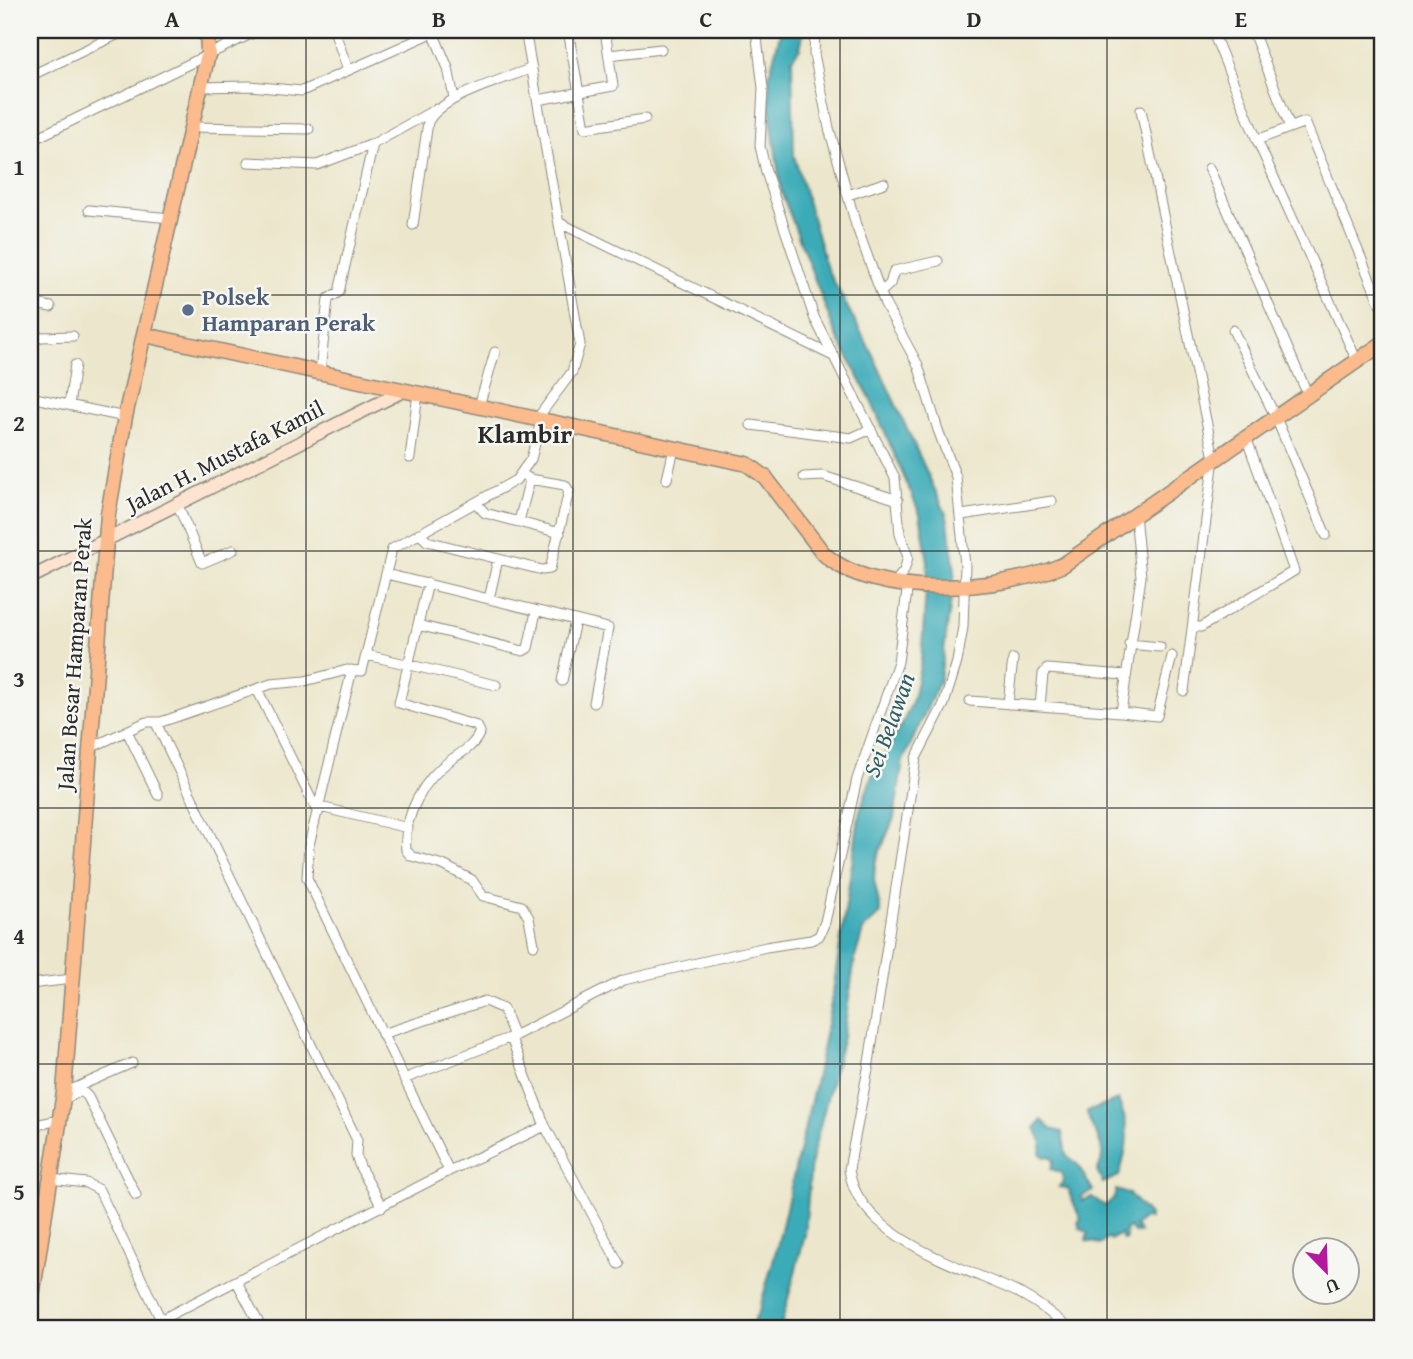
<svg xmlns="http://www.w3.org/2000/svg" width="1413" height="1359" font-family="'Gentium Book Plus',serif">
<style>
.water{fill:#3aabb7;stroke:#326b71;stroke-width:2}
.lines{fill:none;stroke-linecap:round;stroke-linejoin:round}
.street-casing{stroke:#8c897c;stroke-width:11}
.secondary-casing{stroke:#8c897c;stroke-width:15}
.primary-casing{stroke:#8c897c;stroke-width:17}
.street{stroke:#fff;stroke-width:9}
.secondary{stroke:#fde4d1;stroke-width:12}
.primary{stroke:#fbbb8c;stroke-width:14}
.grid{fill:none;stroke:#2b2b2b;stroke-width:2;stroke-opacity:0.55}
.service-dot{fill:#5c6f8a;stroke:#f6f6f2;stroke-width:2.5}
.labels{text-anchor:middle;stroke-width:5;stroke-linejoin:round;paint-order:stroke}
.service-label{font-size:23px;font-weight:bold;fill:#4e5e75;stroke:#f6f6f2;text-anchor:start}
.street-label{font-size:23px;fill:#2b2b2b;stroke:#f6f6f2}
.water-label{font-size:24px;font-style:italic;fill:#315e63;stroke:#f6f6f2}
.quarter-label{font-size:26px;font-weight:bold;fill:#2b2b2b;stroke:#f6f6f2}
.neatline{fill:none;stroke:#2b2b2b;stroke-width:2.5}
.grid-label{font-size:23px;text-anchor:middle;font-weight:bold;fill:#2b2b2b}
</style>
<rect width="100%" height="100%" fill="#f6f6f2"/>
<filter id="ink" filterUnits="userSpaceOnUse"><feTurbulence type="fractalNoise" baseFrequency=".0143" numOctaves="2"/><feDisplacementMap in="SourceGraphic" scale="14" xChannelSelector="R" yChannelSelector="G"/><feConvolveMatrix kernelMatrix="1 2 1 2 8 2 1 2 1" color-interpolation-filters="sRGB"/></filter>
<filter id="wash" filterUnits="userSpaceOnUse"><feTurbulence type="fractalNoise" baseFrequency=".00686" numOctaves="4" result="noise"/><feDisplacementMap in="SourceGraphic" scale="28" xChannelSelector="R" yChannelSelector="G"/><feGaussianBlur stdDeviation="1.57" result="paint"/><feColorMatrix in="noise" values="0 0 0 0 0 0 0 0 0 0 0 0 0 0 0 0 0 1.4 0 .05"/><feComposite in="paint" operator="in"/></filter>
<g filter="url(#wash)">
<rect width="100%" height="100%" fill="#ece7cc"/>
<path class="water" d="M781,30H804L800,48L792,59L794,155L827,269L873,355L947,516L955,571L940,680L903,761L894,818L875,863L874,880L881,913L863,930L855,958L843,1037L811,1161L805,1235L780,1329H750L759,1311L777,1247L817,1075L832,999L860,810L872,776L904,721L913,699L921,662L928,562L920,514L869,396L836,335L781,191L769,104V76Z
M1118,1100C1131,1128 1128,1147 1119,1176L1103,1183L1097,1171C1112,1145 1090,1132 1087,1112Z
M1042,1120L1051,1129L1062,1132L1066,1155L1078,1165L1093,1191L1081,1196L1082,1201L1092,1197L1105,1206L1114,1198L1116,1190L1129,1194L1149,1215V1219L1144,1218L1135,1226L1140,1232L1134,1233L1129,1228L1125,1230L1126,1239L1123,1240L1121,1234L1110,1240L1108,1238L1101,1244L1086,1241L1088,1233L1080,1228L1078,1222L1081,1220L1067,1188L1059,1187L1064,1182L1061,1172L1051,1169L1053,1161L1050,1156L1044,1157L1040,1153L1042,1142L1035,1128Z"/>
</g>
<g filter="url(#ink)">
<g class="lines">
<defs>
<path id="street" d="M334,30L348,70
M432,30L448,68L454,98
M525,30L580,344L572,372L536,420
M568,30L585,128L645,119
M756,30L763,88L760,146L766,172L814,317L895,478L900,534L908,557L904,571L895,582
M815,30L814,54L829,128L856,225L885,304L918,365L938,430L956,477L965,565L963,627L957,662L944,704L916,758L868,1069L849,1169C857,1239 968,1268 1021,1294C1038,1303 1055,1316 1069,1329
M1212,30L1257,140L1357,361
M1255,37L1290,127
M609,55L661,49
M30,76L127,30
M200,87L250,86L302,91L430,34L432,30
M538,100L613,86L605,30
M1141,110L1214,458L1184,691
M190,127L309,129
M1257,140L1305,122L1383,311
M30,141L259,30
M248,162L317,165L373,144
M1209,168L1308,395
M848,195L884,183
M89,210L170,218
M560,223L835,357
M413,225L428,122C441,96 503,80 532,68
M881,292L890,284L894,271L938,261
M30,303L51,307
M1233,330L1276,418L1326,535
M30,342L41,337L73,336
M320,372L328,299L339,292L373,144L436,109
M30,397L125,417
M69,405L75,365
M479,406L495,352
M751,425L851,438L871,429
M410,458L418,393
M804,477L823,476L898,500
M667,479L674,449
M177,503L202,563L233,550
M477,504L485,513L560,533
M1135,514L1141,577L1121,712L1157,716L1172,656
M962,515L1052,501
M519,521L530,479
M419,533L427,541L542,570L550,569L569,491L565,485L530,479L522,474
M386,574L608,628L594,703
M428,583L399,703L477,726L480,732C474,746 464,751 452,759C424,778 403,816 406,850L411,856L443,865L472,880L483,896L522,906L529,918L534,945
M489,599L498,559
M418,625L523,651L528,648L536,612
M1195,627H1201L1294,571L1246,437
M1129,644L1160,647
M367,655L496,685
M352,670L309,845L307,878L449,1171
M562,681L575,621
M257,689L318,813
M970,701L1121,712
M1008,704L1013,659
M1040,706L1043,674L1047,669L1125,675
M156,723L357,1140L356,1155L360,1167L382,1207
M127,731L158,795
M90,748L146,722H161L271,684L305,681L347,670L362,671L392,549L516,480L531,459L541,421
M320,807L408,828
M30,984L72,979
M382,1034L485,1001L503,1009L514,1036
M511,1038L545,1126L619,1264
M404,1079L514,1036L624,980L766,947L811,940L819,936L825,922L857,779L898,662L908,583
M66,1092L132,1063
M63,1099L82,1091L88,1097L136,1195
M30,1126L60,1120
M50,1179L86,1183L99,1190L161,1320
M237,1282L262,1329
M143,1329L449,1171L545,1126"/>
<path id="secondary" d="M30,578L403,391"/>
<path id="primary" d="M145,335L747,464L765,477L823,553C873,601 1004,591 1063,565L1383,343
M30,1309L64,1092L108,514L125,417L208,54L207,30"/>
</defs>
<use href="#street" class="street-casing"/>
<use href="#secondary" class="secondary-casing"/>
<use href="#primary" class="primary-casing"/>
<use href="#street" class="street"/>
<use href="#secondary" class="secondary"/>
<use href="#primary" class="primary"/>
</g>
</g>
<path class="grid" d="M306,30V1329M573,30V1329M840,30V1329M1107,30V1329M30,295H1383M30,551H1383M30,808H1383M30,1064H1383"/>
<circle class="service-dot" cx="188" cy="310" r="7"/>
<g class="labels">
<g class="service-label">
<text x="202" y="305">Polsek<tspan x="202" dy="26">Hamparan Perak</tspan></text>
</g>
<g class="street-label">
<text transform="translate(225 456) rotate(-27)" y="8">Jalan H. Mustafa Kamil</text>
<text transform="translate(74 654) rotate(-86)" y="8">Jalan Besar Hamparan Perak</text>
</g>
<g class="water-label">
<text transform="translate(889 725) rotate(-70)" y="8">Sei Belawan</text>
</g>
<g class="quarter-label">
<text x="525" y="443">Klambir</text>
</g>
</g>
<rect width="1413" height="1359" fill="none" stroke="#f6f6f2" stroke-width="77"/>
<g transform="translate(1326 1271) rotate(157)"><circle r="33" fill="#f6f6f2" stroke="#a5a5a2" stroke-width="2"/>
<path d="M0-5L12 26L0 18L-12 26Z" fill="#b5179e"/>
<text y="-10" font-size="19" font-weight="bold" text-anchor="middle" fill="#2b2b2b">U</text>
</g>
<rect x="38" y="38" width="1336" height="1282" class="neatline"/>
<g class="grid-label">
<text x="172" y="27">A</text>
<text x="439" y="27">B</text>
<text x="706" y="27">C</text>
<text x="974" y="27">D</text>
<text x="1241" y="27">E</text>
<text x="19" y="175">1</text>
<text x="19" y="431">2</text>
<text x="19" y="687">3</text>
<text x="19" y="944">4</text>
<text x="19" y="1200">5</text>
</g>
</svg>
